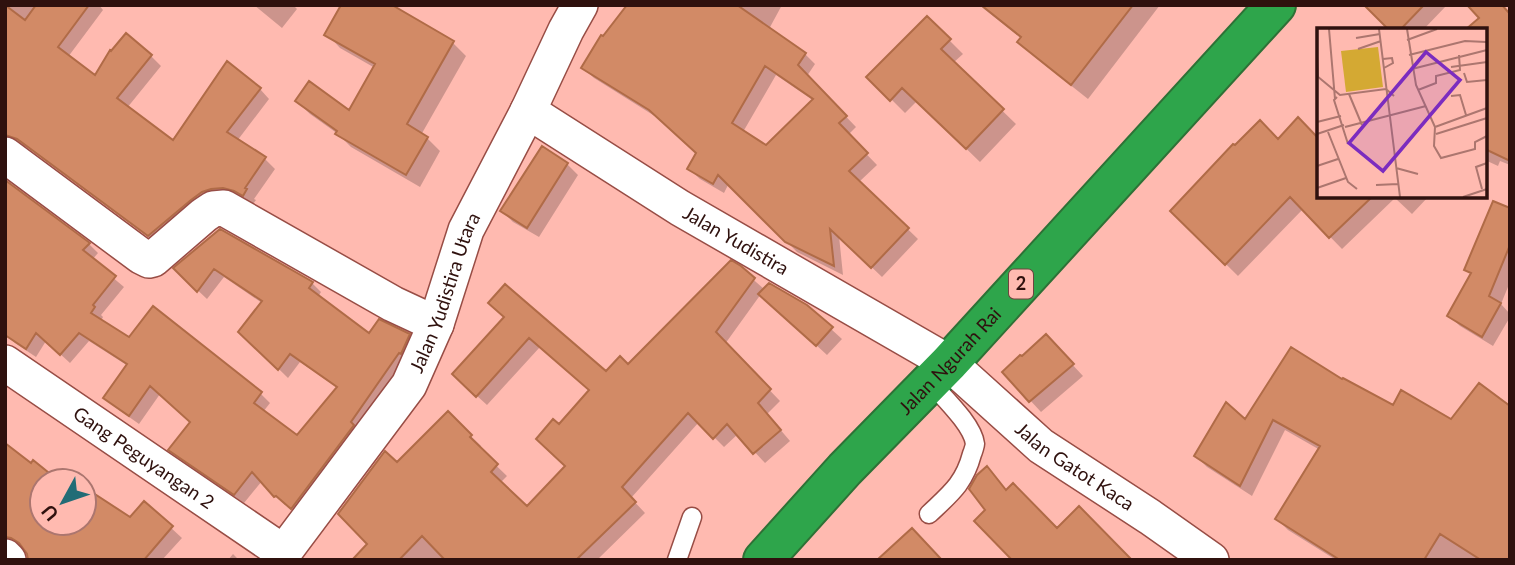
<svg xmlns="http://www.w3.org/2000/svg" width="1515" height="565" font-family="Lato,sans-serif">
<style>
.shadow{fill:#0003;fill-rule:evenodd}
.building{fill:#d28a66;stroke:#b06b47;stroke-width:2;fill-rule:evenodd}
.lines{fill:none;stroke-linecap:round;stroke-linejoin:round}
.lane-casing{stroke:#984d45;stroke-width:21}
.street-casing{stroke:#984d45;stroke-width:38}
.highway-casing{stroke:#2e7136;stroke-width:42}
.lane{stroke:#fff;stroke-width:18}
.street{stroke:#fff;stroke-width:35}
.highway{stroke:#2ea54b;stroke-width:38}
.labels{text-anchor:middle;stroke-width:6;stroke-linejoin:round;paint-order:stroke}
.shield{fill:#ffbab0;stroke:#6d443f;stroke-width:2}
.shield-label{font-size:18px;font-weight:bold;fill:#2f110e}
.street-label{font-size:19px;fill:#2f110e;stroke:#ffbab0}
.inset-road{fill:none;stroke:#ac766f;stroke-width:2}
.view{fill:#7b2cbf;fill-opacity:0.15;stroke:#7b2cbf;stroke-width:3.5}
.inset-edge{fill:none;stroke:#2f110e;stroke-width:3.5}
</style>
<rect width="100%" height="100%" fill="#ffbab0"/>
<path class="shadow" d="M5,5H99L103,10L68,57L96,77L151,56L161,66L127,108L174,142L260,89L269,99L237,141L265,159L275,169L254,199L256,200L253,204L246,200L234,197L159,245L29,148L18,144L5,148Z
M254,5H293L297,9L282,28Z
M389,5L453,43L466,56L421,135L427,138L440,151L420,187L351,147L338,134L310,114L297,101L350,112L375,68L340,48L327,34Z
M651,5H782L769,29L805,54L815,64L807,76L856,127L848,135L877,165L859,182L918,239L882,277L839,236L843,275L797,252L729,183L724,193L700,179L689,169L698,153L661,120L594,78L583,68ZM776,75L814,101L766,147L743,132Z
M979,5H1160L1088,99L1035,57L1019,42L1022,39Z
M1366,5H1447L1423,30H1391Z
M1469,5H1506L1504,7L1510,108V165L1500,161L1498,166L1485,160V30L1481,18Z
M927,18L963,54L953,63L1016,124L980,162L917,101L905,113L869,77Z
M1319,141V196H1429L1412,214L1395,198L1342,249L1303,209L1238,276L1172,211L1278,142Z
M567,164L578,175L539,237L513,222L502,211Z
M1510,210V282L1501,304L1510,314V317L1493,346L1460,326L1449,316L1472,276L1466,270Z
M220,231L312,283L321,292L318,297L370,335H409L418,345L302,516L286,504L285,505L262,481L244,503L180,459L170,449L191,423L160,394L139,424L115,407L106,398L128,366L89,341L70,363L46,341L36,357L15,343L6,334L5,324L89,244L98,253L92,260L124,287L101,315L103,317L101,321L129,340L261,394L270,403L263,412L297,437L338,388L300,362L288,378L241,332L262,303L224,277L207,299L175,269Z
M740,268L765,290L831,329L842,339L827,355L761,294L725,344L780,401L767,414L790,441L765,463L738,434L724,447L699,422L631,498L645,513L597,560H354L369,544L397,464L448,414L481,446L479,449L507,476L500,483L527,508L567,466L559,427L591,391L540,347L487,405L465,385L506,317L607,373L628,366Z
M1056,347L1083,376L1041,412L1004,372Z
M1343,382L1393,408L1452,421L1510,560H1336L1288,530L1277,519L1320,450L1285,430L1252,496L1207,467L1196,456L1245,422Z
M5,445L56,481H42V523H84V489L130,519L144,503L182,538L162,560H54L21,547H11L5,542Z
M233,554L239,560H228Z"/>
<path class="building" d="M5,5L25,20L36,5H89L58,47L95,75L110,50L111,51L126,33L152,55L117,98L173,140L227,61L261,88L227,132L266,157L245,188L247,189L243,196L234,191L223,188L211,189L202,192L191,200L148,236L17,139L5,135Z
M341,5H392L454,41L407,124L428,137L406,175L335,134L337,131L295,101L309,81L349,110L375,64L324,35Z
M627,5H737L806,53L798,65L847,116L839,123L868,153L849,171L909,228L871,268L830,229L834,266L785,242L718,175L713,184L687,169L696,153L649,110L581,68L601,35L603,36ZM765,66L813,99L766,145L732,123Z
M981,5H1133L1071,85L1017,42L1021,37Z
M1364,5H1424L1400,30H1389Z
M1467,5H1502L1510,14V161L1485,149V30H1465L1479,18Z
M927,16L951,39L941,49L1004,109L966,149L902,88L890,101L866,77Z
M1298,117L1319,139V196H1373L1329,238L1290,197L1225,265L1170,211L1233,144L1235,145L1260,120L1278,139Z
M542,146L568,163L527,228L500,211Z
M5,180L90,243L83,250L116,276L93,305L95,307L91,313L129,337L153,306L262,392L254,403L297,435L337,387L290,354L278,370L238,332L262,301L214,269L197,292L173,268L220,229L313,282L309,288L369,333L379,319L410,334L401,354L399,353L351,422L354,425L291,509L276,496L274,497L252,472L234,495L168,450L190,422L150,386L129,416L103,398L127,364L79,333L60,355L36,333L26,349L5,335Z
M1493,201L1510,208V245L1489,296L1501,303L1482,337L1447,316L1471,273L1464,270Z
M731,260L741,266L755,278L716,332L771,389L758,403L781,430L753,454L727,424L713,439L688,413L622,487L636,502L576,560H445L422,536L399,560H352L367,544L338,514L385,451L397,462L448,411L472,435L470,437L498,464L491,472L527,506L565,466L536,439L553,419L559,424L589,390L529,338L476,397L452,374L504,317L488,303L505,284L606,371L620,356L628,364Z
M769,283L807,305L833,327L816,346L758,294Z
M1046,334L1074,364L1029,402L1002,372L1020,355L1022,356Z
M1291,347L1342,379L1343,378L1393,405L1401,390L1451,419L1479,383L1510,406V560H1481L1440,534L1424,560H1340L1275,519L1320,446L1273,420L1240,486L1194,456L1226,402L1245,419Z
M5,443L31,463L33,460L59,481H42V523H84V487L130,517L144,501L173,526L144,560H28L27,554L19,543L11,538L5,537Z
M987,466L1006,490L1013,483L1057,528L1079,506L1132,560H1012L974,521L985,510L969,489L977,475Z
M912,528L942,560H877Z"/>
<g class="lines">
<defs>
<path id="lane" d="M929,514C950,494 964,484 972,454C973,452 975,445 975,444C973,425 943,397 931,383
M677,560L692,517"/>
<g id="street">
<path id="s1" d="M528,111L680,208L949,363L1041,446L1150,517L1211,560"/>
<path d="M5,155L141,256L149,260L153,259L204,215L213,209L224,208L393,304L436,324"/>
<path id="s2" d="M5,363L284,553"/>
<path d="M5,557L8,560"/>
<path id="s3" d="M278,560L409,385L436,324L466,230L528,111L566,30L580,5"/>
</g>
<g id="highway">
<path id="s4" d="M763,560L845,469L949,363L1276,5"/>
</g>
</defs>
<use href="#lane" class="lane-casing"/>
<use href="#street" class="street-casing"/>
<use href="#highway" class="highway-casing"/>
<use href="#lane" class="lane"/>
<use href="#street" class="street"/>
<use href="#highway" class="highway"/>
</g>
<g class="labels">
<rect class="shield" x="1009" y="269.5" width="24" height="29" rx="5"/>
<g class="shield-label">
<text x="1021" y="290">2</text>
</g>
<g class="street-label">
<text dy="7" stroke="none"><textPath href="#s1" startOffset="245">Jalan Yudistira</textPath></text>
<text dy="7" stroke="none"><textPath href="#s3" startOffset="318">Jalan Yudistira Utara</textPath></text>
<text dy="7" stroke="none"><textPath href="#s4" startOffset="273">Jalan Ngurah Rai</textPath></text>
<text dy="7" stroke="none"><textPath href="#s2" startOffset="168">Gang Peguyangan 2</textPath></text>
<text dy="7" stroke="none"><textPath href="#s1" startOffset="654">Jalan Gatot Kaca</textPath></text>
</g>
</g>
<g transform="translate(1317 28)">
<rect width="170" height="170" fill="#ffbab0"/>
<path d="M61,19L66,59L29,64L24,23Z" fill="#d4a933"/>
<path class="inset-road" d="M12,1L18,71M62,1L83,169M90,1L99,57L118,99L117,118L124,130L158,121V114L170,108M39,10L63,6M90,12L120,1M41,21L64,13M92,27L148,13L169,14M0,28L1,49M66,31L75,30L76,35L67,40M134,39L170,34M95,41L170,22M147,45L150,54L170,52M0,48L23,67L69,61L77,68M101,62L119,55V48L143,42L142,27M32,66L45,97M134,68L143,67L149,87M20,69L17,72L31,116M0,94L24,88M28,99L109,78M118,99L170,80M11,104L31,154L40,161M0,106L27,97M119,106L170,90M0,138L21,131M79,140L101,146M59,157L81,156M0,160L29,150M165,161L159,139L170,135M146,169L170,161"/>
<path class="view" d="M109,24L143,52L66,143L32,115Z"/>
<rect width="170" height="170" class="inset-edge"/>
</g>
<rect width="1515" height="565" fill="none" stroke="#2f110e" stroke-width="14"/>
<g transform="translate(63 502) rotate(230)"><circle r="33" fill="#ffbab0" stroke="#ac766f" stroke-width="2"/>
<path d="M0-5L12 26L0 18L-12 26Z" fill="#226c76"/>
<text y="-10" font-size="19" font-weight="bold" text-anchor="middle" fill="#2f110e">U</text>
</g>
</svg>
